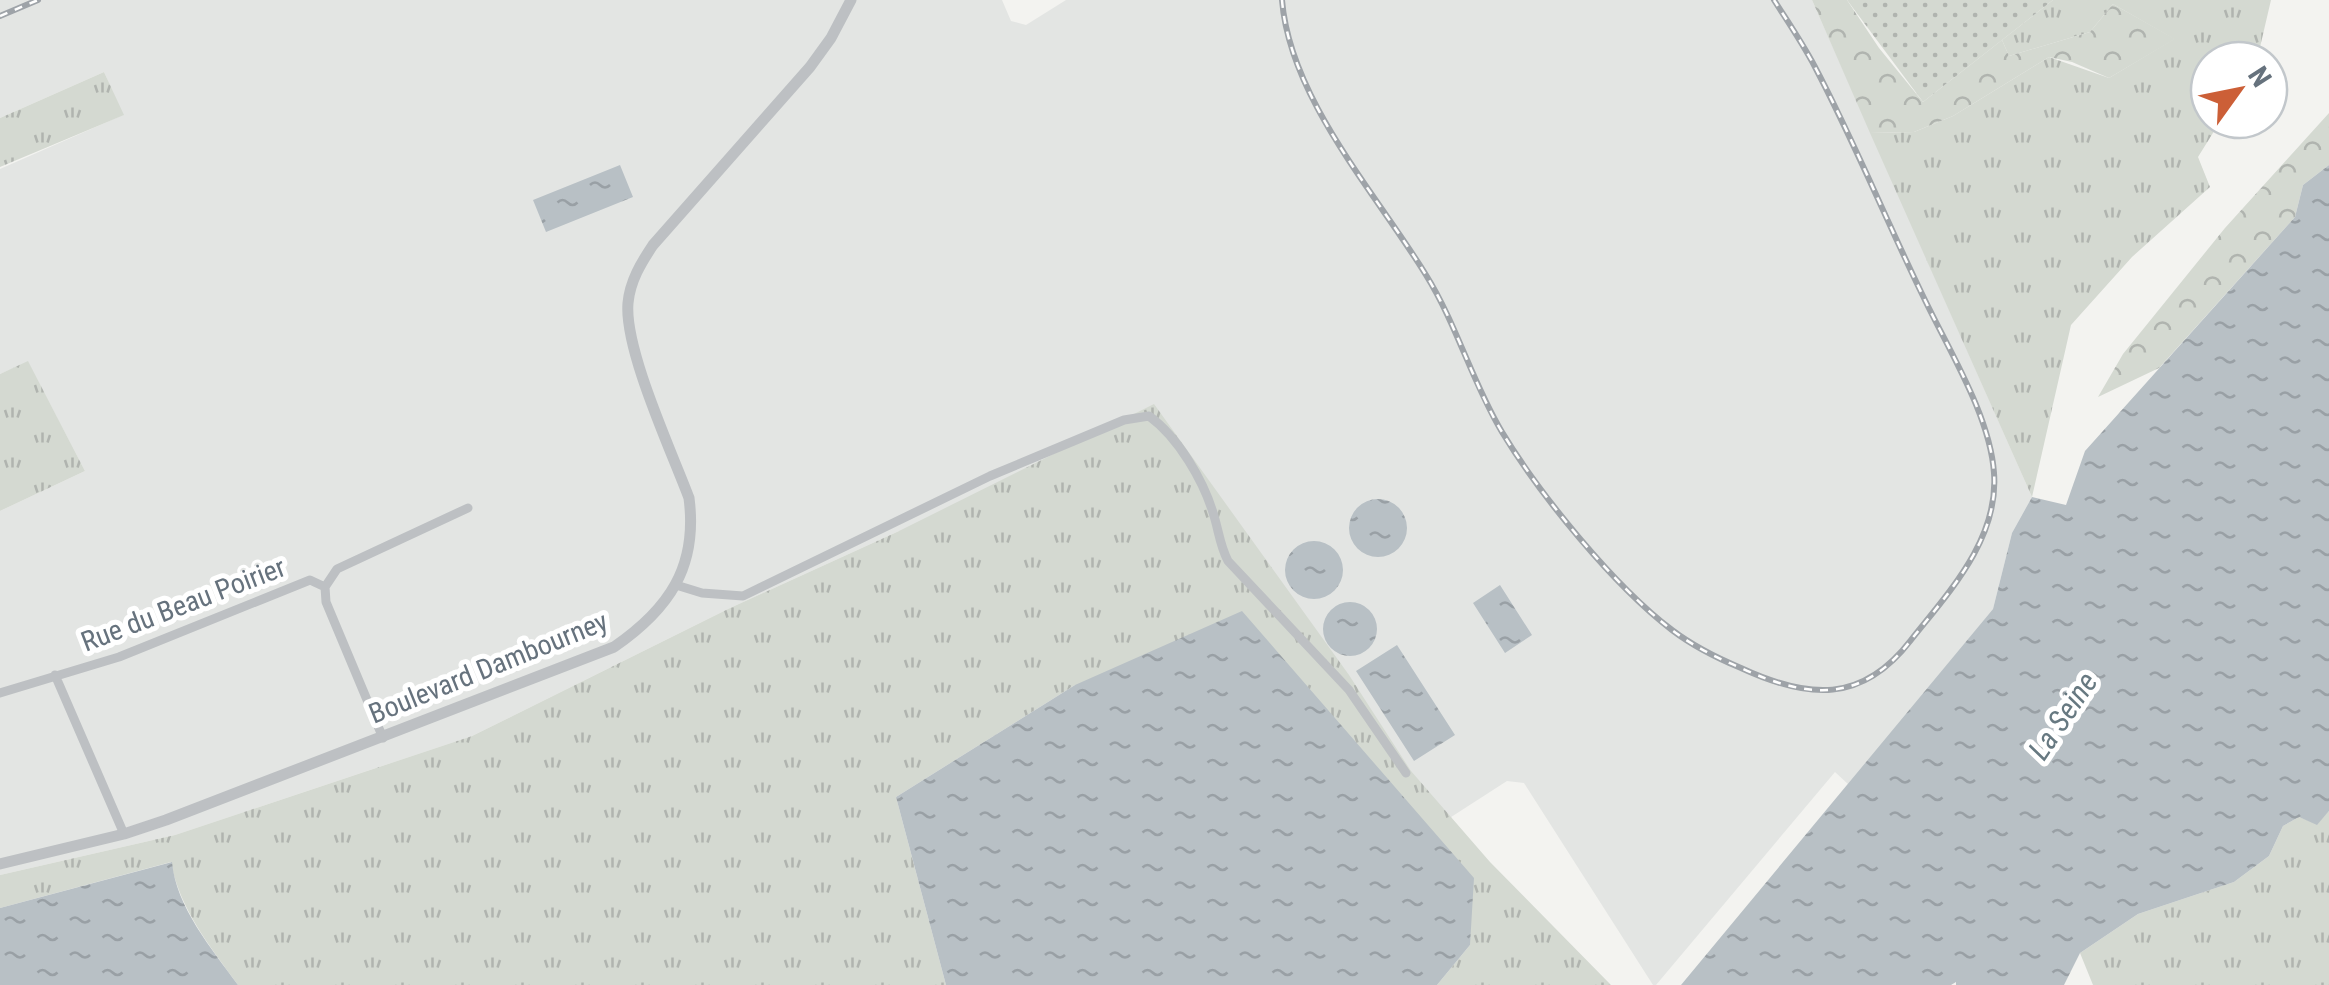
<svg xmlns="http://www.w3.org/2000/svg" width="2329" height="985" font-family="'Roboto Condensed',sans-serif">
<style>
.built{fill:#e3e5e3}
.grass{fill:url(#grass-tufts)}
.forest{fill:url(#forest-crowns)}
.garden{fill:url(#garden-dots)}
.water{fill:url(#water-ripples)}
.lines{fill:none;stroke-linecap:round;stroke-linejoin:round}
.minor{stroke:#bdc0c3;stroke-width:9}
.tertiary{stroke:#bdc0c3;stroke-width:11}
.rail-casing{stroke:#9ea3a8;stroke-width:6}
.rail{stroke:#fff;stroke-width:2.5;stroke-dasharray:8;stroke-linecap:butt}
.labels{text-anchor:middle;stroke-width:10;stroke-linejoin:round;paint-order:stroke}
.street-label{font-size:28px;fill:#66727d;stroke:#fff}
.water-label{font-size:30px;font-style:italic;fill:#677981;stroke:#fff}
</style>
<defs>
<pattern id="grass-tufts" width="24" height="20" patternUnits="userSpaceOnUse" patternTransform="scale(2.5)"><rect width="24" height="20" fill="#d4d9d1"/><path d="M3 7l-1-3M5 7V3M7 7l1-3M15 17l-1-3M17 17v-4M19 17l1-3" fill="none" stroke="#b0b4af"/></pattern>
<pattern id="forest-crowns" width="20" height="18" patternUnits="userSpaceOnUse" patternTransform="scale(2.5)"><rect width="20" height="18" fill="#d4d9d1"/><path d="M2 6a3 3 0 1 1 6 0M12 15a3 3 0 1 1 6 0" fill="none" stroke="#b0b4af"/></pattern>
<pattern id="garden-dots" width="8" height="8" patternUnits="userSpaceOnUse" patternTransform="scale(2.5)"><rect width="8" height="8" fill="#d4d9d1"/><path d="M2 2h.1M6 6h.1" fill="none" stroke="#b0b4af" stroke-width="1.8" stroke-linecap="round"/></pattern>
<pattern id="water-ripples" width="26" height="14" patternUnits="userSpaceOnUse" patternTransform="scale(2.5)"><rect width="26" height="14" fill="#b8c0c5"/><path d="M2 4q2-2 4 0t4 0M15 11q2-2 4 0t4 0" fill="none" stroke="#99a0a5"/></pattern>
</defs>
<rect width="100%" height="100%" fill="#f3f3f0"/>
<path class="built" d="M0,0H1002L1011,21L1026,25L1066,0H1812L2032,497L2012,533L1993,609L1849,785L1835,772L1656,985H1653L1524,783L1507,781L1448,819L1225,542L899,531L730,608L472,736L175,835L0,875V511L85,471L28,362L0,374V169L123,115L104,72L0,118Z"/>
<path class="grass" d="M2053,0H2271L2257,60H2209V120H2221L2198,157L2210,187L2132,257L2071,325L2032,497L1870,133L1914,132L1953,116L2049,57L2109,78L2174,39L2113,4L2090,32L2009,56L2002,40Z
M104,72L124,115L0,167V118Z
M28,361L85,471L0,511V374Z
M1154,404L1349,675L1411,771L1490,862L1611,985H1437L1470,945L1075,685L896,797L946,985H238C211,948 179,908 171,862L0,908V875L175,835L472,736L730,608L899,531Z
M2329,811V985H2093L2080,953L2138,914L2234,882L2269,856L2283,826L2299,817L2317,824Z"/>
<path class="forest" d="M1812,0H1847L1879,48L1923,102L2002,40L2009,56L2090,32L2113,4L2175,39L2109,78L2072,62L2049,57L1953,116L1914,132L1870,133Z
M2329,113V165L2303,185L2295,217L2159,368L2098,397L2123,354L2225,228Z"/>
<path class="garden" d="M1847,0H2053L1923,102Z"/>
<path class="water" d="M620,165L633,197L546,232L533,200Z
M2329,165V811L2317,825L2299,817L2283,826L2269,856L2234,882L2138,914L2080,953L2064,985H1956V982L1951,985H1681L1993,609L2012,533L2032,497L2066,505L2085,451L2295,217L2303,185Z
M1349 528a29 29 0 1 1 58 0a29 29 0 1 1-58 0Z
M1285 570a29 29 0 1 1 58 0a29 29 0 1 1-58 0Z
M1500,585L1532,635L1505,653L1473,603Z
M1323 629a27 27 0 1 1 54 0a27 27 0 1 1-54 0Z
M1242,611L1474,878L1470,945L1437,985H946L896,797L1075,685Z
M1397,645L1455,735L1414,761L1356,671Z
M172,862C176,907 212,949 238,985H0V908Z"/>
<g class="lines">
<path class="minor" d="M676,585L702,593L743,596L990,476L1124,420L1149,416C1178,437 1204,481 1214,516C1219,532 1220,546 1228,561L1349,690L1406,773
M55,675L124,834
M0,693L119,657L310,580L325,587
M383,738L326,602L325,587L337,569L468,508"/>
<path class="tertiary" d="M0,864L124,834L166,820L614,647C669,609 698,567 689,498C671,450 624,349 628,303C630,281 641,263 653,245L810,67L831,38L851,0"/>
<defs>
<path id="rail" d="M1282,0C1290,99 1376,193 1426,275C1457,325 1472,382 1502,432C1540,495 1614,586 1672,630C1693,646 1717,658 1741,668C1808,699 1862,704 1911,640C1949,592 1999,539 1994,473C1990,415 1948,349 1923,296C1886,220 1854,141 1815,67C1803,44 1788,22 1774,0
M0,16L38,0"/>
</defs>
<use href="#rail" class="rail-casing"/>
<use href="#rail" class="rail"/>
</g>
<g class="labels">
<g class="street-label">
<text transform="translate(183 604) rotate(-21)" y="10">Rue du Beau Poirier</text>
<text transform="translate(488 667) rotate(-22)" y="10">Boulevard Dambourney</text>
</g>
<g class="water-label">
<text transform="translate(2063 716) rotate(-56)" y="10">La Seine</text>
</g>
</g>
<g transform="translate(2239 90) rotate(57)"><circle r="48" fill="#ffffff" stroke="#c2c7cb" stroke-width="2.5"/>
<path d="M0-8L18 38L0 25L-18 38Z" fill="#cc5f37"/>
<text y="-15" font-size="28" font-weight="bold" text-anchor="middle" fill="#66727d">N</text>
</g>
</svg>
